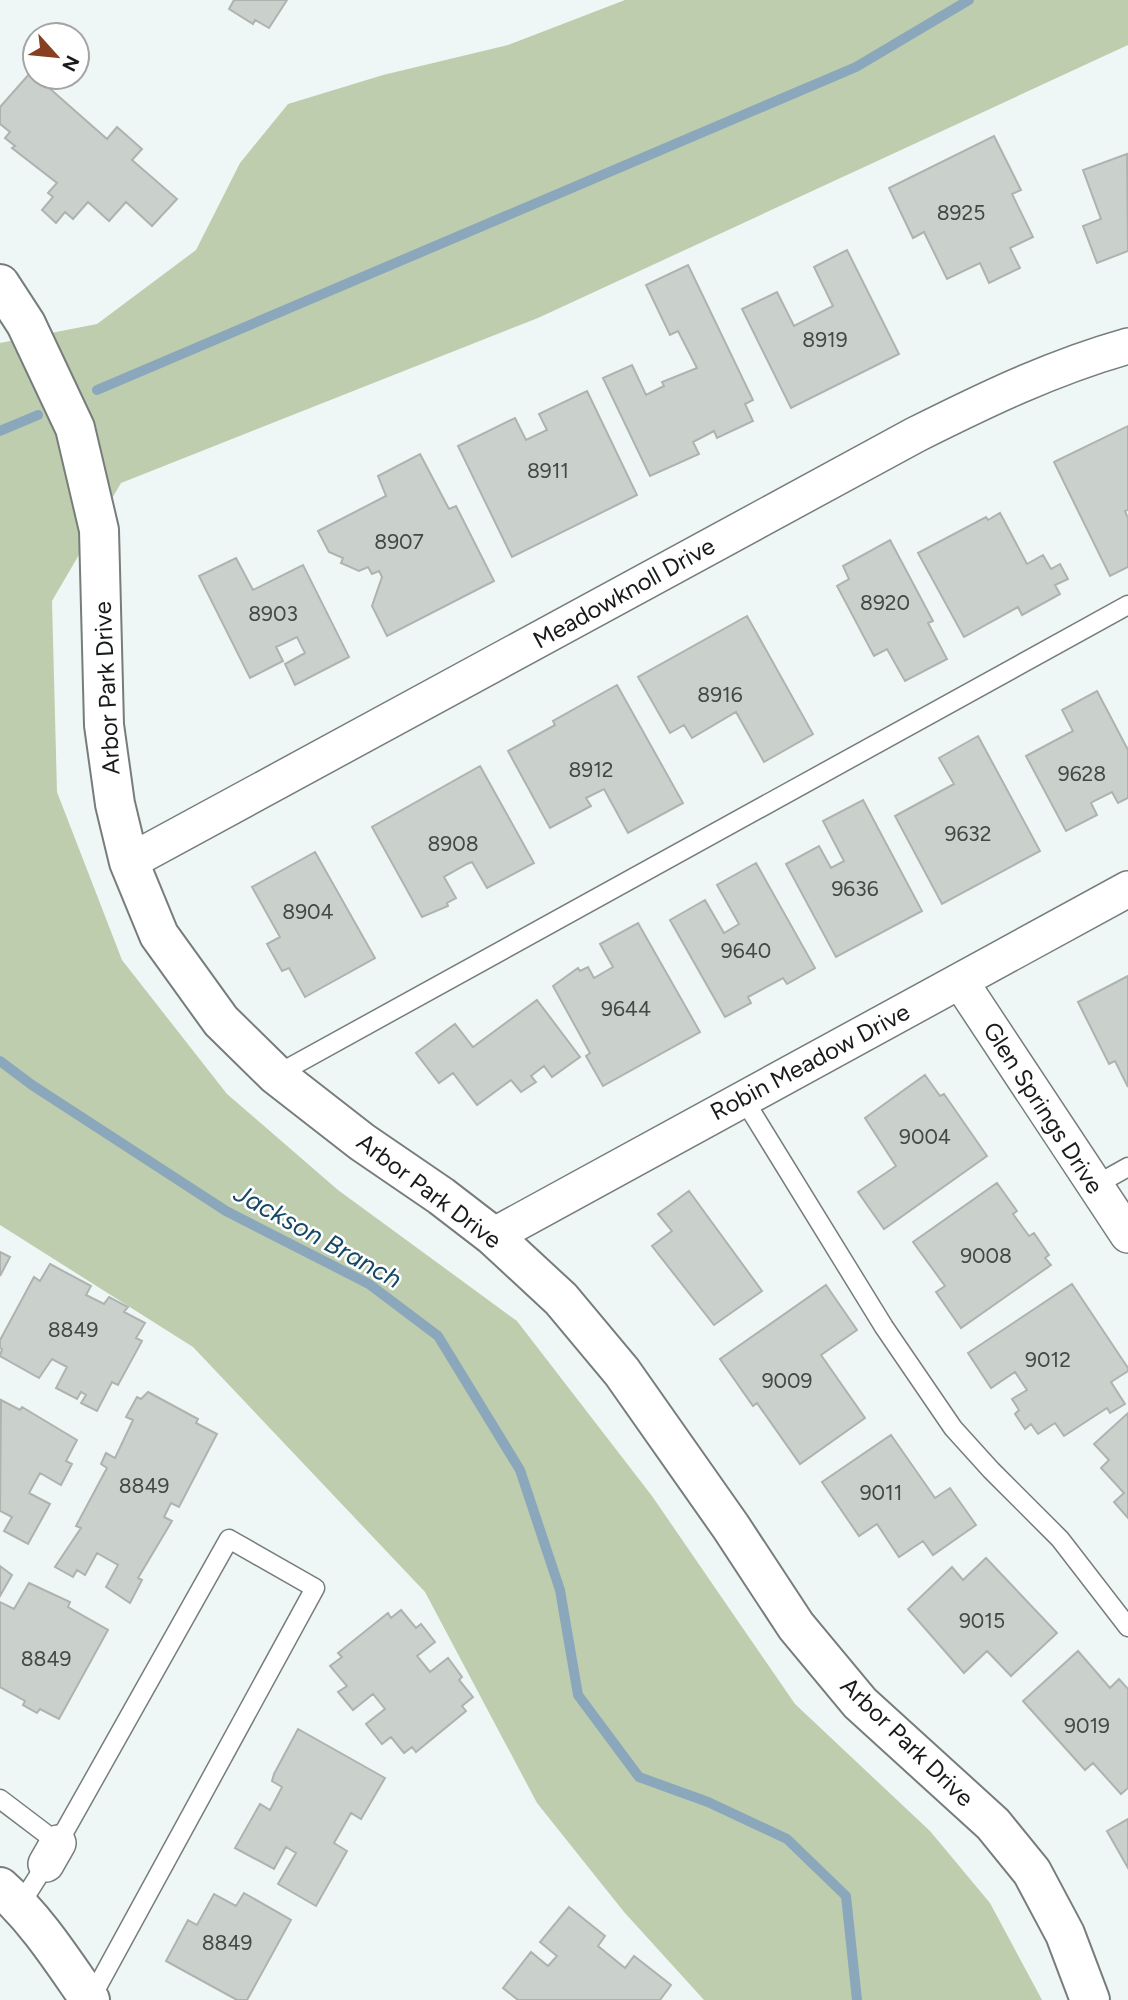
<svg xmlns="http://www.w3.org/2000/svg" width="1128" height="2000" font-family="Figtree,sans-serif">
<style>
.green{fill:#bfcdaf}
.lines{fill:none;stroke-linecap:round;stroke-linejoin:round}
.stream{stroke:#8aa7bc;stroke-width:10}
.building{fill:#cad0cc;stroke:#aeb3af;stroke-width:2}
.lane-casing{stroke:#767d7b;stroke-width:21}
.street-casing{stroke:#767d7b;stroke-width:38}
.secondary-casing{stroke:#767d7b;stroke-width:42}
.lane{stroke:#fff;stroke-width:18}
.street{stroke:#fff;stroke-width:35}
.secondary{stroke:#fff;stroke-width:38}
.labels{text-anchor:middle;stroke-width:5;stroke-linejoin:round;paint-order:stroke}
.number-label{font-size:21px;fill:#444846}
.street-label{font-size:24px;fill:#181b1a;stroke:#fff}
.water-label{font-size:26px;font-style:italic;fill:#154766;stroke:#fff}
</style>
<rect width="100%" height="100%" fill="#eff7f6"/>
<path class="green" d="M625,0H1128V45L538,318L121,483L52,601L57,792L122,960L227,1094L338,1190L517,1321L652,1496L795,1704L930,1831L990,1903L1042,2000H704L624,1912L537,1803L425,1592L193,1347L0,1225V343L97,324L196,250L240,163L288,104L383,75L508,45Z"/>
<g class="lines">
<path class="stream" d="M97,390L856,67L969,0
M0,431L38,415
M0,1061L32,1085L226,1211L369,1284L438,1336L520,1470L560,1590L578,1695L639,1777L708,1802L787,1839L846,1896L857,2000"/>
</g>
<path class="building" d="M234,0H287L269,28L255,20L253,24L229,9Z
M31,72L107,139L117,127L142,149L132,160L177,199L152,226L126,202L109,221L88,202L73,219L65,212L56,223L42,210L53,197L48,193L57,183L12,148L15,146L5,138L10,132L0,124V107Z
M994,136L1021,190L1012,194L1033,237L1010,248L1020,268L989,283L980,263L947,279L924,232L913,238L889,188Z
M1127,154L1128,251L1097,263L1083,226L1101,219L1083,170Z
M847,250L899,354L791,408L742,309L777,292L794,326L833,306L814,267Z
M688,265L753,400L745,404L753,421L717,438L714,431L693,442L699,454L650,476L603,378L632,365L646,395L664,386L662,382L697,368L678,331L670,335L646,285Z
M587,391L637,495L512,557L458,446L515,418L526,440L547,430L539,414Z
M1128,426V510L1125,511L1128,518V567L1110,576L1054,462Z
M420,454L449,509L456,506L494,581L387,636L372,606L382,577L379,571L372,574L368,567L359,571L341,563L343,558L329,552L318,531L386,496L378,476Z
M1000,513L1027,564L1043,555L1051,569L1060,564L1068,579L1055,585L1060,594L1022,615L1018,607L964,637L918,553L986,517L988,520Z
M890,540L933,621L928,623L947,659L905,681L887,649L874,656L837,586L849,579L843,566Z
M236,558L253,590L303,565L349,657L295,685L285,664L305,653L297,637L276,647L283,661L250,678L199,576Z
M747,616L813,734L764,762L736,712L692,738L684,725L670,733L638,677Z
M617,685L683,803L628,833L604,789L586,798L591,806L550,828L508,751L555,725L553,721Z
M1097,691L1128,750V798L1118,803L1112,792L1094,801L1091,803L1097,815L1066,831L1026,756L1073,731L1062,710Z
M978,736L1040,851L942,904L895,816L954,784L939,758Z
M480,766L534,863L487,888L472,862L467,864L444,877L456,898L447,903L448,906L422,917L372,827Z
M863,800L922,911L836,957L786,864L819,846L831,868L844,861L823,821Z
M315,852L375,958L305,997L289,968L282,971L267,944L280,937L252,887Z
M756,863L815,968L787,984L783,978L748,997L751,1003L725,1017L670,920L705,900L724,933L739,924L717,885Z
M638,923L700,1032L603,1086L586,1056L590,1053L553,986L578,968L580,971L588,967L594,978L613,967L600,944Z
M1128,976V1087L1115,1061L1109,1064L1078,1002Z
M537,1000L580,1057L552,1077L544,1066L531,1076L536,1082L521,1092L511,1080L477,1105L453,1073L439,1083L416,1053L455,1024L473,1047Z
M925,1075L940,1096L944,1094L987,1156L884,1229L858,1192L896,1166L865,1118Z
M997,1183L1017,1211L1013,1214L1029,1236L1034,1233L1049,1255L1045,1258L1051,1265L961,1328L936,1292L945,1286L913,1242Z
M689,1191L762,1291L714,1325L652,1246L672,1231L658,1214Z
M0,1252L10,1257L0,1276Z
M50,1264L91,1286L86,1295L104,1304L109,1297L128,1307L124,1312L145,1323L136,1338L142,1341L118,1385L112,1382L97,1411L81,1403L86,1395L81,1392L77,1399L56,1388L67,1367L52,1359L39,1378L0,1356L2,1349L0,1348V1340L34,1277L40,1281Z
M1072,1284L1128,1368V1371L1111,1382L1125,1404L1110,1413L1107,1408L1064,1436L1055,1423L1038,1434L1031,1424L1025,1429L1015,1414L1019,1410L1012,1399L1027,1390L1015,1372L991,1388L968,1353Z
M826,1285L857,1330L821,1355L865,1418L800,1464L757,1403L753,1406L720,1359Z
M148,1392L198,1419L196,1423L217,1434L179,1507L171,1503L164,1517L172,1521L138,1578L142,1580L130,1603L106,1587L118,1565L97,1553L85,1575L77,1570L73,1577L55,1567L81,1528L76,1526L107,1468L101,1464L106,1453L115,1458L133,1420L126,1417L137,1397L141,1399Z
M1,1400L20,1410L22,1407L77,1440L66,1461L72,1464L61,1485L40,1473L29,1493L50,1504L28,1544L4,1531L12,1517L0,1511Z
M1128,1413V1518L1114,1502L1124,1493L1101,1468L1109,1460L1094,1444Z
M891,1435L935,1498L950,1488L976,1525L933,1555L923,1541L899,1557L877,1524L859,1536L822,1482Z
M986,1558L1057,1633L1011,1676L987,1651L964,1673L908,1609L952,1567L963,1580Z
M0,1566L12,1575L0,1596Z
M29,1583L70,1602L68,1607L108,1630L59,1719L40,1709L37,1713L23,1705L25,1701L0,1687V1602L14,1609Z
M401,1610L416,1628L421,1624L435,1642L417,1656L430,1672L448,1658L462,1677L459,1680L473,1697L462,1706L466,1711L416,1752L412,1747L404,1753L391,1737L382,1744L366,1724L385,1709L373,1694L353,1710L338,1692L347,1686L330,1666L342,1657L338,1653L388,1613L391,1618Z
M1078,1651L1110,1688L1119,1679L1128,1689V1788L1121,1794L1093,1763L1085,1770L1023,1701Z
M298,1729L385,1778L361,1819L351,1813L334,1843L347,1851L316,1906L278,1884L296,1853L286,1847L274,1869L235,1848L260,1804L270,1810L282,1787L272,1781L274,1774Z
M1128,1819V1868L1107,1831Z
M244,1893L291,1920L247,2000H237L166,1961L188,1920L197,1925L214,1894L236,1906Z
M569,1907L605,1936L598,1946L625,1968L634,1956L671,1985L660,2000H518L503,1988L531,1952L548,1966L557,1956L540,1942Z"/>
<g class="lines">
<defs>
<path id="lane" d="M276,1075L1128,605
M743,1098L884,1327L953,1428L991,1470L1060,1539L1128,1627
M1094,1186L1128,1167
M0,1799L58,1843L229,1539L315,1588L90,2000
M20,1905L46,1864"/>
<path id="street" d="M129,862L915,435C985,400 1053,367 1128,346
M960,981L1128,1235
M493,1236L1128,889
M46,1864L58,1843"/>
<path id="secondary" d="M0,284L26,324L75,428L99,530L104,725L115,804L129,862L159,935L221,1021L276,1075L362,1142L441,1196L493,1236L561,1299L622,1372L731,1527L796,1626L860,1703L993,1824L1032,1872L1065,1934L1090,2000
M0,1887C37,1920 62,1960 90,2000"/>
</defs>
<use href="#lane" class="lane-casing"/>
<use href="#street" class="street-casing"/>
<use href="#secondary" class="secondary-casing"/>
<use href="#lane" class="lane"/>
<use href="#street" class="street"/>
<use href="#secondary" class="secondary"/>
</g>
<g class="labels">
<g class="number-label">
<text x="961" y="220">8925</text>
<text x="825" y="347">8919</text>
<text x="548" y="478">8911</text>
<text x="399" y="549">8907</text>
<text x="885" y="610">8920</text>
<text x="273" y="621">8903</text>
<text x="720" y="702">8916</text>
<text x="591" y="777">8912</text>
<text x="1082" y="781">9628</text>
<text x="968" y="841">9632</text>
<text x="453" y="851">8908</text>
<text x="855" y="896">9636</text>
<text x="308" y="919">8904</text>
<text x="746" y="958">9640</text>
<text x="626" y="1016">9644</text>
<text x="925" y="1144">9004</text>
<text x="986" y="1263">9008</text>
<text x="73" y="1337">8849</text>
<text x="1048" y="1367">9012</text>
<text x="787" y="1388">9009</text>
<text x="144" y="1493">8849</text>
<text x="881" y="1500">9011</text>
<text x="982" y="1628">9015</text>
<text x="46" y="1666">8849</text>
<text x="1087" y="1733">9019</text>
<text x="227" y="1950">8849</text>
</g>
<g class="street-label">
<text transform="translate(624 593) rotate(-29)" y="8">Meadowknoll Drive</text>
<text transform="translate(107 688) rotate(-93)" y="8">Arbor Park Drive</text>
<text transform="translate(810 1062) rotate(-28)" y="8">Robin Meadow Drive</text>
<text transform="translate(1043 1108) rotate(57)" y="8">Glen Springs Drive</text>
<text transform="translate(429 1191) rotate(37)" y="8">Arbor Park Drive</text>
<text transform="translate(907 1742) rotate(44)" y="8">Arbor Park Drive</text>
</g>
<g class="water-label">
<text transform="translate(318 1236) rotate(29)" y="9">Jackson Branch</text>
</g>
</g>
<g transform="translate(56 56) rotate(117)"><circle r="33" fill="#ffffff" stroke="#a3a4a3" stroke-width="2"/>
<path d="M0-5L12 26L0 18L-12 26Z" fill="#883f21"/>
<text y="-10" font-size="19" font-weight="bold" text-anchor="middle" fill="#181b1a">N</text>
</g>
</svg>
